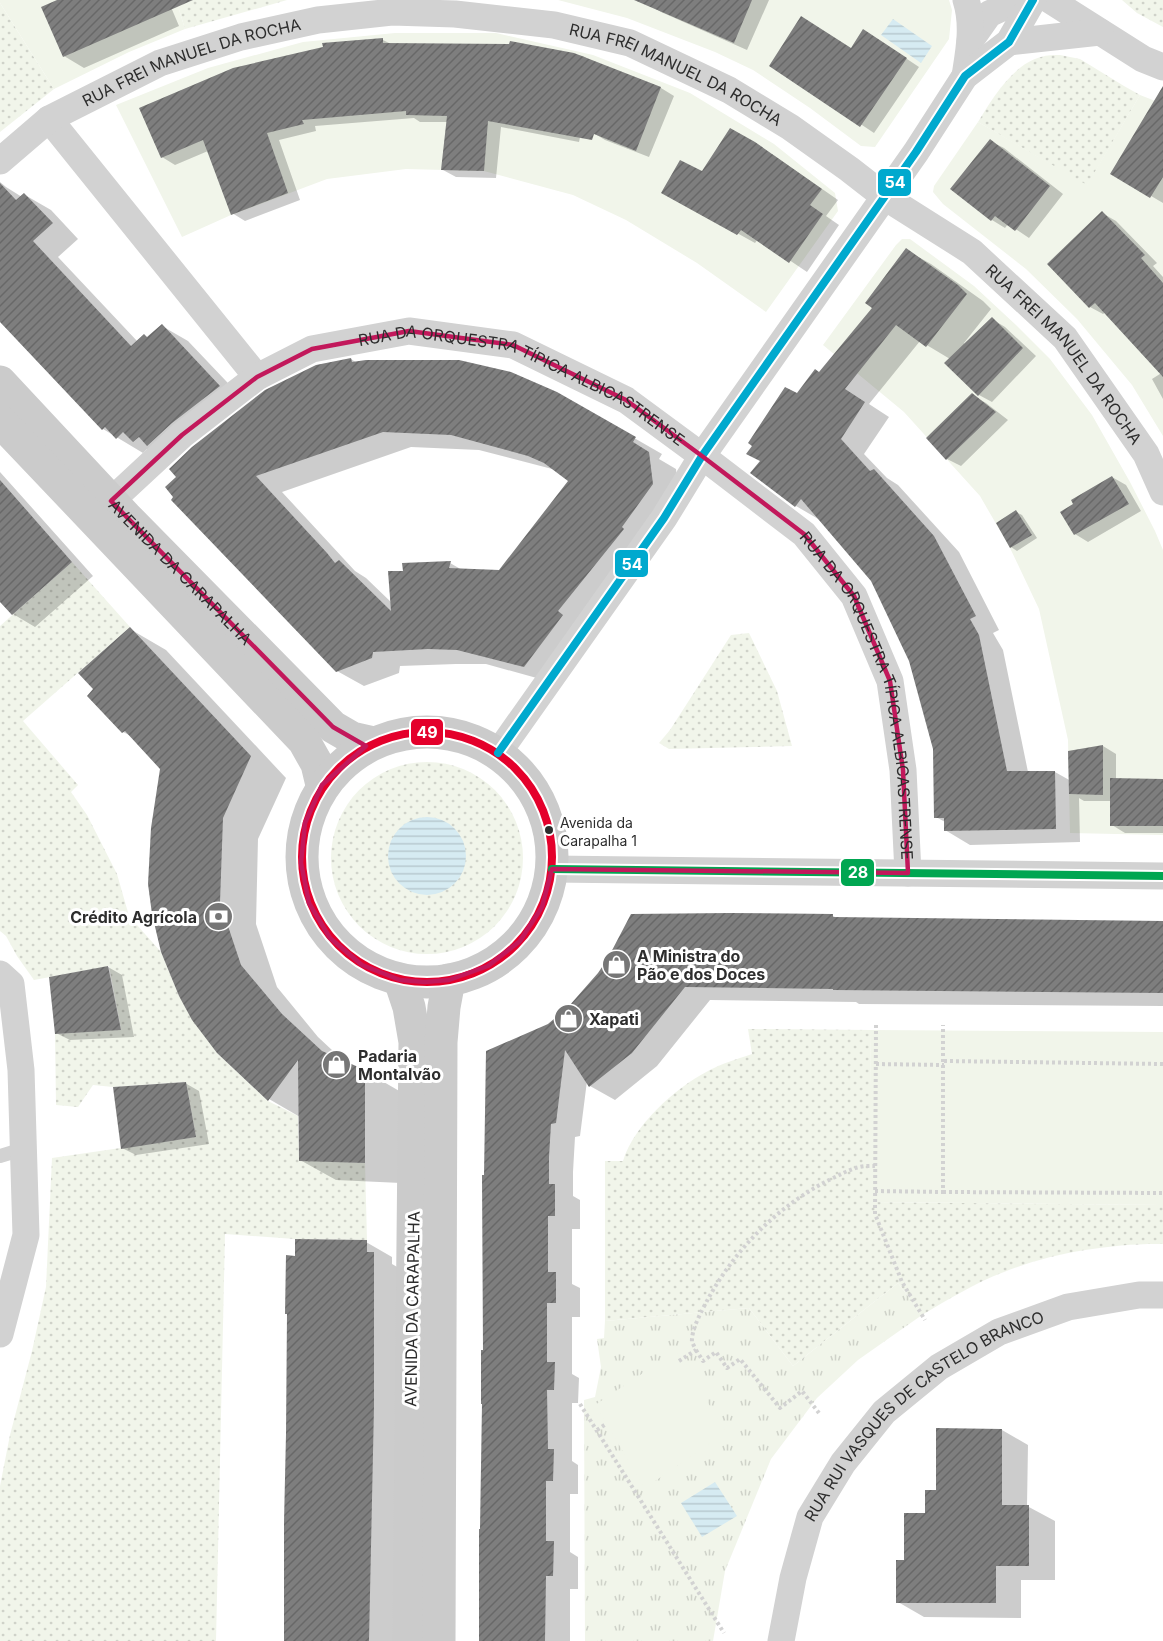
<svg xmlns="http://www.w3.org/2000/svg" width="1163" height="1641" font-family="Inter,sans-serif">
<style>
.grass{fill:url(#grass-dots)}
.park{fill:url(#park-tufts)}
.garden{fill:#f1f5ea}
.water{fill:url(#water-rules)}
.shadow{fill:#0003;fill-rule:evenodd}
.building{fill:url(#building-hatch);fill-rule:evenodd}
.lines{fill:none;stroke-linecap:round;stroke-linejoin:round}
.path{stroke:#d2d2d2;stroke-width:4;stroke-dasharray:3 3;stroke-linecap:butt}
.lane{stroke:#d2d2d2;stroke-width:14}
.street{stroke:#d2d2d2;stroke-width:27}
.secondary{stroke:#cbcbcb;stroke-width:33}
.bus-1-casing{stroke:#fff;stroke-width:12}
.bus-2-casing{stroke:#fff;stroke-width:12}
.bus-3-casing{stroke:#fff;stroke-width:12}
.bus-1{stroke:#e4002b;stroke-width:8}
.bus-2{stroke:#00a9ce;stroke-width:8}
.bus-3{stroke:#00a651;stroke-width:8}
.marked{fill:none;stroke:#c2185b;stroke-width:4.5;stroke-linejoin:round}
.bus-dot{fill:#2d2d2d;stroke:#fff;stroke-width:2}
.labels{text-anchor:middle;stroke-width:6;stroke-linejoin:round;paint-order:stroke}
.bus-label{font-size:14px;fill:#2d2d2d;stroke:#fff;text-anchor:start}
.street-label{font-size:16px;fill:#2d2d2d;stroke:#fff}
.poi-label{font-size:16px;font-weight:bold;fill:#2d2d2d;stroke:#fff;text-anchor:start}
.line-badge{stroke:#fff;stroke-width:2}
.badge-label{font-size:16px;text-anchor:middle;font-weight:bold;fill:#fff}
</style>
<defs>
<pattern id="grass-dots" width="8" height="8" patternUnits="userSpaceOnUse" patternTransform="scale(1.5)"><rect width="8" height="8" fill="#f1f5ea"/><path d="M2 2h.1M6 6h.1" fill="none" stroke="#cfd2c9" stroke-width="1.8" stroke-linecap="round"/></pattern>
<pattern id="park-tufts" width="24" height="20" patternUnits="userSpaceOnUse" patternTransform="scale(1.5)"><rect width="24" height="20" fill="#f1f5ea"/><path d="M3 7l-1-3M5 7V3M7 7l1-3M15 17l-1-3M17 17v-4M19 17l1-3" fill="none" stroke="#cfd2c9"/></pattern>
<pattern id="water-rules" width="6" height="5" patternUnits="userSpaceOnUse" patternTransform="scale(1.5)"><rect width="6" height="5" fill="#d6ebf2"/><path d="M0 2.5h6" fill="none" stroke="#b8cad0"/></pattern>
<pattern id="building-hatch" width="6" height="6" patternUnits="userSpaceOnUse" patternTransform="scale(1.5)"><rect width="6" height="6" fill="#7e7e7e"/><path d="M-1 1l2-2M0 6l6-6M5 7l2-2" fill="none" stroke="#686868"/></pattern>
</defs>
<rect width="100%" height="100%" fill="#fff"/>
<path class="grass" d="M176,0H287L185,29Z
M1122,0H1163V27L1137,13Z
M0,3L54,89L0,132Z
M1060,55L1080,59L1124,86L1140,95L1087,186L978,122C992,99 1013,64 1041,57C1047,55 1054,55 1060,55Z
M72,562L130,627L23,721L78,785L71,792L87,815L117,874L129,916L161,952L179,996L217,1053L268,1101L298,1116L299,1160L365,1163L367,1240L295,1239L225,1234L216,1641H0V1486L10,1435L32,1351L46,1287L52,1158L196,1137L186,1082L113,1087L93,1085L78,1107L56,1105L55,1034L121,1029L109,966L34,980L17,956L6,936L0,931V626Z
M749,633L777,691L792,746L669,749L659,743L670,730L731,635Z
M331 858a96 96 0 1 1 192 0a96 96 0 1 1-192 0Z
M748,1029L871,1030L869,1202L1163,1205V1244C1113,1243 1050,1253 1004,1272C975,1283 949,1299 922,1315L898,1283L793,1366L749,1308L605,1321V1161H623C634,1125 675,1088 708,1071C721,1064 737,1059 752,1054Z"/>
<path class="park" d="M898,1283L922,1315L858,1360L817,1398L771,1459L725,1571L713,1641H585L584,1400L595,1397L601,1367L597,1339L604,1338L605,1321L749,1308L793,1366Z"/>
<path class="garden" d="M0,0H176L185,29L129,52L54,89L0,3Z
M558,0H949L952,10L949,39L875,147L861,146L810,108L753,70L715,52L627,18Z
M395,33H496L593,55L690,93L774,144L835,193L838,211L766,312L697,263L626,220L573,195L484,171L406,169L327,179L231,215L182,237L116,105L208,68L303,42Z
M1140,95L1163,104V436L1132,385L1077,319L1026,269L943,204L933,192L934,186L978,122L1087,185Z
M902,239H910L974,286L1016,325L1050,359L1092,415L1130,482L1155,531L1163,550V835L1070,833L1068,740L1039,609L1010,548L980,496L904,412L823,345L896,245Z
M871,1030L1163,1032V1205L868,1202Z
M676,1351L726,1432L645,1488L595,1405Z"/>
<path class="water" d="M893,19L932,46L921,63L881,35Z
M388 856a39 39 0 1 1 78 0a39 39 0 1 1-78 0Z
M715,1482L737,1516L702,1537L681,1503Z"/>
<path class="shadow" d="M61,0H168L179,26L84,68L64,56Z
M650,0H769L747,50L661,12L648,4Z
M877,39L919,67L874,133L772,65L851,49Z
M383,40L391,44L510,46L511,43L583,56L596,63L579,142L501,127L496,178L456,177L443,170L448,122H420L414,118L315,126L316,131L279,140L300,200L245,221L232,213L208,151L175,165L162,157Z
M618,72L661,88L674,96L649,157L605,140L592,132Z
M1163,122V203L1112,173Z
M990,141L1004,148L1063,194L1029,238L1008,224L1005,228L992,220Z
M772,154L838,200L826,216L839,225L807,272L758,239L755,243L663,192Z
M0,182L6,187L22,197L25,195L51,210L78,239L58,257L138,342L148,338L162,326L188,341L245,401L160,456L147,449L143,453L103,429L0,319Z
M1102,213L1116,221L1157,263L1153,266L1163,277V336L1106,312L1103,314L1090,307Z
M906,250L931,264L983,301L991,309L964,343L965,345L992,319L1005,327L1036,356L992,402L979,395L950,359L920,341L869,404L889,417L864,454L887,478L898,485L959,552L999,630L993,633L1003,650L1028,772H1055L1071,781L1103,746L1116,754V780H1163V833H1125L1112,825V801H1084L1079,798L1080,842L970,845L945,830V822L936,817L935,749L910,660L872,580L820,520L796,506L761,462L798,395L820,374L874,307Z
M351,359L357,363L556,393L662,454L659,459L676,469L679,500L551,682L486,664H456L400,666L399,673L364,686L337,671L173,500ZM411,447L479,450L556,470L570,481L499,572L464,571L450,563L405,573L392,603L366,578L355,571L282,492Z
M1163,372V399L1152,379Z
M972,395L986,403L1008,420L961,466L947,459L928,438Z
M0,472L93,576L35,627L13,614L0,600Z
M1112,477L1126,485L1141,511L1088,542L1075,534Z
M1016,512L1022,515L1037,538L1017,551L1011,547Z
M130,629L166,650L286,778L258,839L256,924L277,987L318,1037L347,1064L365,1071L401,1092V1183L336,1180L300,1160V1117L269,1099L162,769L133,737L123,732Z
M833,916L837,918L1163,923V1006L859,1004L856,1002L710,1000L657,1066L615,1100L590,1086L587,1081L580,1136L575,1137L573,1172V1196L580,1200V1229H572V1284L580,1288V1317H572V1374L579,1378L578,1403H572V1461L578,1465V1494H570V1552L578,1557V1589H570V1641H480L487,1052Z
M108,967L122,975L134,1037L70,1040L56,1033Z
M185,1083L199,1091L209,1144L136,1155L122,1148Z
M366,1242L392,1257V1264L399,1268L395,1641H285L296,1258Z
M1002,1430L1028,1445L1027,1506L1055,1521V1580H1021V1618L924,1617L898,1602L905,1562L927,1514Z"/>
<path class="building" d="M57,0H193L63,57L41,7Z
M634,0H752L734,43Z
M801,16L851,48L863,29L907,58L860,127L769,66Z
M383,38V43L509,44L510,41L574,53L661,87L636,151L594,134L592,140L488,121L484,171L441,170L447,116L406,115V111L302,120L304,124L267,133L288,193L231,215L203,140L161,158L139,108L233,68L323,47L322,43Z
M1163,86V177L1150,198L1110,174Z
M730,128L755,142L822,189L810,205L823,214L789,263L741,230L737,235L661,193L680,160L702,171Z
M990,139L1050,186L1015,231L995,216L991,221L950,189Z
M0,183L16,200L24,193L53,223L33,241L131,346L144,334L147,337L162,324L220,386L172,423L147,446L139,437L133,442L123,432L116,439L105,427L102,430L0,322Z
M1102,211L1145,255L1141,258L1163,283V377L1095,303L1089,308L1047,264Z
M906,248L958,285L967,294L926,347L896,325L845,389L865,402L841,439L870,471L874,469L934,536L976,616L970,619L979,635L1007,771H1055L1056,829L944,831V818H934L933,749L909,661L871,581L801,499L795,507L750,473L760,461L746,454L752,446L748,443L785,387L797,393L815,369L819,372L872,308L865,303Z
M992,317L1023,348L978,396L944,363Z
M351,358L352,362L366,360H459L511,372L557,392L636,437L633,442L649,452L653,484L622,527L624,529L558,611L563,615L524,667L457,650L428,649L373,652L372,658L336,672L171,500L173,497L165,487L176,477L169,469L192,447L265,390L316,365ZM383,432L451,435L528,456L544,463L568,481L499,570L449,568L451,561L402,563L403,571H388L391,611L339,560L335,563L327,553L256,476Z
M972,393L996,412L946,460L926,438Z
M1112,476L1129,504L1074,535L1060,512L1073,504L1071,500Z
M0,480L72,562L12,615L0,602Z
M1016,510L1032,535L1010,548L996,523Z
M130,627L251,756L223,818L220,902L241,965L282,1014L322,1051L365,1070V1163L299,1161L298,1060L268,1101L217,1053L192,1020L179,996L161,952L152,914L148,884L151,828L160,769L125,731L122,733L87,696L93,689L78,673Z
M1103,745V795L1069,794L1068,751Z
M1110,778L1163,779V826H1110Z
M730,913L833,914V917L1163,921V993L833,990V989L685,987L632,1053L589,1087L565,1050L556,1123L551,1124L549,1157V1184H555V1216H548V1272H556V1303H547V1362H555L554,1390H547L548,1449H554L553,1481H546V1541H554L553,1576H546L545,1641H479V1529H480L482,1404H481V1350H483L482,1175H484L486,1051L548,1024L569,1006L598,973L608,958L631,914Z
M108,966L121,1030L55,1034L49,977Z
M186,1082L196,1137L121,1149L113,1087Z
M295,1239L367,1240V1252H374V1406L369,1641H284V1522L286,1434L287,1314H285L286,1255L295,1256Z
M936,1428L1002,1429V1505H1029V1566H996V1603H896V1560H904V1513H925V1490H936Z"/>
<g class="lines">
<path class="path" d="M876,1025L875,1214L902,1282L925,1320
M944,1061L1163,1064
M876,1064L944,1065
M875,1191L943,1192V1025
M943,1192L1163,1193
M696,1350L703,1361L716,1352L727,1368L740,1359L780,1408L802,1391L819,1413
M679,1361L696,1350C696,1350 692,1342 692,1342C691,1330 702,1310 708,1299C736,1248 779,1205 831,1179C848,1171 856,1165 875,1166
M580,1404L724,1633
M597,1430L606,1424"/>
<path class="lane" d="M0,1156L23,1149"/>
<g class="street">
<path d="M1050,0L1143,59L1163,67"/>
<path d="M970,41L989,14L1019,0"/>
<path d="M1009,42L1100,32"/>
<path d="M965,76C969,51 974,25 966,0"/>
<path d="M49,119L257,377"/>
<path id="s1" d="M0,161L49,119L160,63L241,37L318,20L392,12L455,14L554,25L630,43L729,90L790,127L849,169L885,197L972,252L1065,338L1146,454L1163,492"/>
<path id="s2" d="M111,501L182,435L257,377L312,349L409,331L513,345L626,400L702,456L804,534L854,596L890,681L903,770L908,873"/>
<path d="M498,753L664,518L702,456L916,152L965,76L1009,42L1033,0"/>
<path d="M552,869L1163,876"/>
<path d="M0,974L11,984L21,1070L26,1235L0,1334"/>
<path id="s3" d="M781,1641L793,1578L810,1517L843,1463L884,1412L939,1367L999,1332L1068,1307L1139,1295H1163"/>
</g>
<g class="secondary">
<path id="s4" d="M0,382L126,517L333,727L352,738L374,743"/>
<path d="M0,421L304,741L317,764L322,785"/>
<circle cx="427" cy="857" r="125"/>
<path d="M400,980L409,1007L415,1042L409,1641"/>
<path d="M439,1641L441,1042L444,1007L449,980"/>
</g>
<defs>
<path id="bus-1" d="M302 857a125 125 0 1 1 250 0a125 125 0 1 1-250 0Z"/>
<path id="bus-2" d="M498,753L664,518L702,456L916,152L965,76L1009,42L1033,0"/>
<path id="bus-3" d="M552,869L1163,876"/>
</defs>
<use href="#bus-1" class="bus-1-casing"/>
<use href="#bus-2" class="bus-2-casing"/>
<use href="#bus-3" class="bus-3-casing"/>
<use href="#bus-1" class="bus-1"/>
<use href="#bus-2" class="bus-2"/>
<use href="#bus-3" class="bus-3"/>
</g>
<path class="marked" d="M409,331L513,345L626,400L702,456L804,534L854,596L890,681L903,770L908,873L552,869L542,907L520,941L488,966L449,980L425,982L400,980L362,965L330,938L309,903L301,863L305,823L322,785L366,746L333,727L111,501L182,435L257,377L312,349Z"/>
<defs>
<symbol id="bank-disc" viewBox="-11 -11 22 22"><circle r="9.5" fill="#767676" stroke="#fff"/><path d="M-6-4H6V4H-6ZM0-2.3a2.3 2.3 0 1 0 0 4.6a2.3 2.3 0 1 0 0-4.6Z" fill="#fff"/></symbol>
<symbol id="shop-disc" viewBox="-11 -11 22 22"><circle r="9.5" fill="#767676" stroke="#fff"/><path d="M-5-2.5h2.3a2.7 3.5 0 0 1 5.4 0H5L5.5 6h-11ZM-1.5-2.5h3a1.5 2.3 0 0 0-3 0Z" fill="#fff"/></symbol>
</defs>
<g fill-rule="evenodd">
<use href="#bank-disc" x="202" y="900" width="33" height="33"/>
<use href="#shop-disc" x="600" y="948" width="33" height="33"/>
<use href="#shop-disc" x="552" y="1002" width="33" height="33"/>
<use href="#shop-disc" x="320" y="1048" width="33" height="33"/>
</g>
<circle class="bus-dot" cx="549" cy="830" r="5"/>
<g class="labels">
<g class="bus-label">
<text x="560" y="828">Avenida da<tspan x="560" dy="18">Carapalha 1</tspan></text>
</g>
<g class="street-label">
<text dy="6" stroke="none"><textPath href="#s1" startOffset="219">RUA FREI MANUEL DA ROCHA</textPath></text>
<text dy="6" stroke="none"><textPath href="#s1" startOffset="722">RUA FREI MANUEL DA ROCHA</textPath></text>
<text dy="6" stroke="none"><textPath href="#s1" startOffset="1208">RUA FREI MANUEL DA ROCHA</textPath></text>
<text dy="6" stroke="none"><textPath href="#s2" startOffset="477">RUA DA ORQUESTRA TÍPICA ALBICASTRENSE</textPath></text>
<text dy="6" stroke="none"><textPath href="#s4" startOffset="262">AVENIDA DA CARAPALHA</textPath></text>
<text dy="6" stroke="none"><textPath href="#s2" startOffset="981">RUA DA ORQUESTRA TÍPICA ALBICASTRENSE</textPath></text>
<text transform="translate(412 1309) rotate(-89)" y="6">AVENIDA DA CARAPALHA</text>
<text dy="6" stroke="none"><textPath href="#s3" startOffset="284">RUA RUI VASQUES DE CASTELO BRANCO</textPath></text>
</g>
<g class="poi-label">
<text x="197" y="923" text-anchor="end">Crédito Agrícola</text>
<text x="637" y="962">A Ministra do<tspan x="637" dy="18">Pão e dos Doces</tspan></text>
<text x="589" y="1025">Xapati</text>
<text x="358" y="1062">Padaria<tspan x="358" dy="18">Montalvão</tspan></text>
</g>
</g>
<g class="line-badge">
<rect x="877" y="168" width="35" height="29" rx="6" fill="#00a9ce"/>
<rect x="614" y="549" width="35" height="29" rx="6" fill="#00a9ce"/>
<rect x="410" y="718" width="34" height="28" rx="6" fill="#e4002b"/>
<rect x="840" y="858" width="35" height="29" rx="6" fill="#00a651"/>
</g>
<g class="badge-label">
<text x="895" y="188">54</text>
<text x="632" y="570">54</text>
<text x="427" y="738">49</text>
<text x="858" y="878">28</text>
</g>
</svg>
